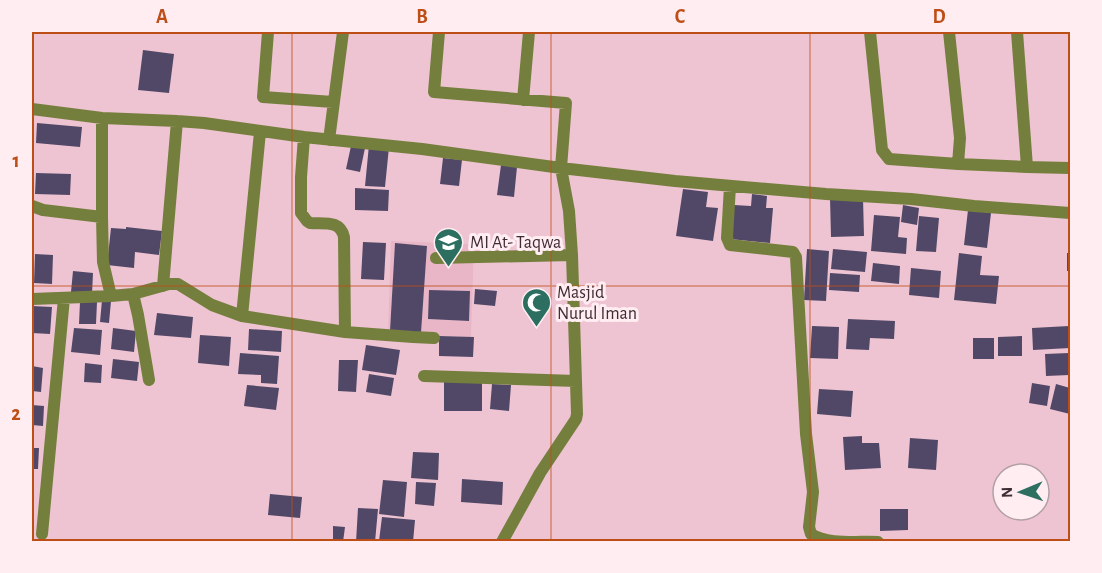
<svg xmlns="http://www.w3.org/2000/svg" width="1102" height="573" font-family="'Alegreya Sans',sans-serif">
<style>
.built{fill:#e8b6c7;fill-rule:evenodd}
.building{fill:#514867}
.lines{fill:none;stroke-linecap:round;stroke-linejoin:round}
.minor{stroke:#757f3d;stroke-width:12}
.grid{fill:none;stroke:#bd4e16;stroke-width:1.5;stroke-opacity:0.55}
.labels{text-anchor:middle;stroke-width:6;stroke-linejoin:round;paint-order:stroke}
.poi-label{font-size:18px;fill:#3d2d32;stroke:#ffedf2;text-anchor:start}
.neatline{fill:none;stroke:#bd4e16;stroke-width:2}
.grid-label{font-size:20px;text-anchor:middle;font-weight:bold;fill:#bd4e16}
</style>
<rect width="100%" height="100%" fill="#eec4d2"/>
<path class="built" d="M391,241L474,244L471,337L388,334ZM395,244L427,246L421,333L390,331ZM429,290L469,291L468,321L428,319Z"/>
<path class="building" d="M143,50L174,54L169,93L138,90Z
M37,123L82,127L80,147L36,143Z
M369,145L389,147L385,187L365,186Z
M351,146L365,148L360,172L346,169Z
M443,158L462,160L459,186L440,184Z
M501,165L517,167L514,197L497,195Z
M36,173L71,174L70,195L35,194Z
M355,188L389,190L388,211L355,210Z
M683,189L708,192L706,207L718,208L713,241L676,236Z
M752,194L767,196L766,208H773L770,243L730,239L734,205L751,206Z
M830,198H863L864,236L831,237Z
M903,205L919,208L917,225L901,222Z
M968,210L991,213L987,248L964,245Z
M874,215L900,217L898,237L907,238L906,254L871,251Z
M919,216L939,218L936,252L916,251Z
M126,227L162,231L159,255L135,252L134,268L107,265L111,228L126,229Z
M363,242L386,243L384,280L361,279Z
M395,243L427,246L421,333L390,331Z
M807,249L829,251L826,301L804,300Z
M833,249L867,252L865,272L831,269Z
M959,253L982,256L980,275L999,276L996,304L954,300Z
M1067,253H1070V271H1067Z
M35,254L53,255L52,284L34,283Z
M873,263L900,266L899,284L871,281Z
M911,268L941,271L939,298L909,295Z
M73,271L93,273L92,294L71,292Z
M830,273L860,275L859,292L829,290Z
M475,289L497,291L495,306L474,304Z
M429,290L470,291L469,321L428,319Z
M102,300L111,301L109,323L100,322Z
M80,302H97L96,324H79Z
M32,306L52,307L50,334L32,333Z
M157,313L193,317L191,338L154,335Z
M848,319L895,321L894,339L870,338L869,350L846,349Z
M812,326L839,327L838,359L810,358Z
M1069,326L1070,348L1033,350L1032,328Z
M74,328L102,330L100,355L71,352Z
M113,328L136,331L134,352L111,349Z
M249,329L282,331L281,352L248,350Z
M200,335L231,337L229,366L198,363Z
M439,336L474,337L473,357L439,356Z
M1022,336V356H998V337Z
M973,338H994V359H973Z
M366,345L400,350L396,375L362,370Z
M240,353L279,356L277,384L261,383V375L238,374Z
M1069,353V375L1046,376L1045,354Z
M113,359L139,362L137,381L111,378Z
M339,360H358L356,392L338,391Z
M85,363L102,365L101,383L84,382Z
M32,366L43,368L41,392L32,391Z
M369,374L394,378L391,396L366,392Z
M444,381H482V411H444Z
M1032,383L1050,386L1047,406L1029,403Z
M492,384L511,385L509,411L490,409Z
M1056,384L1070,388V414L1050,409Z
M247,385L279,388L276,410L244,406Z
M819,389L853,391L851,417L817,414Z
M32,405L44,406L43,426L32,425Z
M862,436V443H879L881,468L845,470L843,437Z
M910,438L938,440L936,470L908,468Z
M32,448H39L38,469H32Z
M413,452L439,453L438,480L411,478Z
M462,479L503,482L502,505L461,502Z
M383,480L407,482L404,517L379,514Z
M416,482L436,483L434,506L415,504Z
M270,494L302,497L300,518L268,515Z
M358,508L378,509L375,542H356Z
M880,509H908V530L880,531Z
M382,517L415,520L413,542L379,541Z
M333,526L345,527L343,542L333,541Z"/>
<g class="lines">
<path class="minor" d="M268,32L263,97L333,102
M439,32L434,92L566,103L561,168L569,211L572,255L577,414L576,419L540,473L502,542
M870,32L882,150L889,159L958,164
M949,32L960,138L958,164L1027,167
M1017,32L1027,167L1070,168
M523,100L529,32
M32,109L102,118L177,121L204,123L304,137L422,149L561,168L675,181L826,194L911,199L974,206L1070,213
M102,118V217L103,262L111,296L133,294L169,284H178L212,305L242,316L345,332L344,237C340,220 325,224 310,223L307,221L301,213V177L304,137
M329,140L343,32
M730,186L727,238L730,245L793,252L796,257L806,434L813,492L809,527L811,534C827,545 858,541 878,542
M32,206L43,210L102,217
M436,258L572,255
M163,286L177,121
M133,294L138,315L149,380
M32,299L111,296
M242,316L260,132
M345,332L413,337L434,338
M424,376L576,381
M42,534L64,298"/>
</g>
<path class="grid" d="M292,32V542M551,32V542M810,32V542M32,286H1070"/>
<defs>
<symbol id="school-pin" viewBox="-11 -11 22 30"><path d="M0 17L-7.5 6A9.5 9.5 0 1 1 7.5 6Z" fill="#2c6f61" stroke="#ffedf2"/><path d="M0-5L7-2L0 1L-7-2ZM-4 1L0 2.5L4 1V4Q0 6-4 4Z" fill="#fff"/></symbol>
<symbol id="mosque-pin" viewBox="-11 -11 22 30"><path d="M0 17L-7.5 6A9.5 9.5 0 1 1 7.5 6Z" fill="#2c6f61" stroke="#ffedf2"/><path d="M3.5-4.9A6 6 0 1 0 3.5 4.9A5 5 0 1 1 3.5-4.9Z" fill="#fff"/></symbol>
</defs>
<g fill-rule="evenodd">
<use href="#school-pin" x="432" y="226" width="33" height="45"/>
<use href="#mosque-pin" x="520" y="286" width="33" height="45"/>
</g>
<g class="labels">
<g class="poi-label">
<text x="470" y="248">MI At- Taqwa</text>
<text x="557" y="298">Masjid<tspan x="557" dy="21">Nurul Iman</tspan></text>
</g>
</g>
<rect width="1102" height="573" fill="none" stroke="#ffedf2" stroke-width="66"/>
<g transform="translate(1021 492) rotate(268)"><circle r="28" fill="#ffedf2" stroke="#b1a0a5" stroke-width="1.5"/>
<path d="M0-4.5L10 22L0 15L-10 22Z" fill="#2c6f61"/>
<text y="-9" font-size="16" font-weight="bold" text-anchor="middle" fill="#3d2d32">N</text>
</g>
<rect x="33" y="33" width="1036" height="507" class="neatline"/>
<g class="grid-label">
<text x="162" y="23">A</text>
<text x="422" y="23">B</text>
<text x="680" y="23">C</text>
<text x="939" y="23">D</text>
<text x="16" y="167">1</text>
<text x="16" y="420">2</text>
</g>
</svg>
